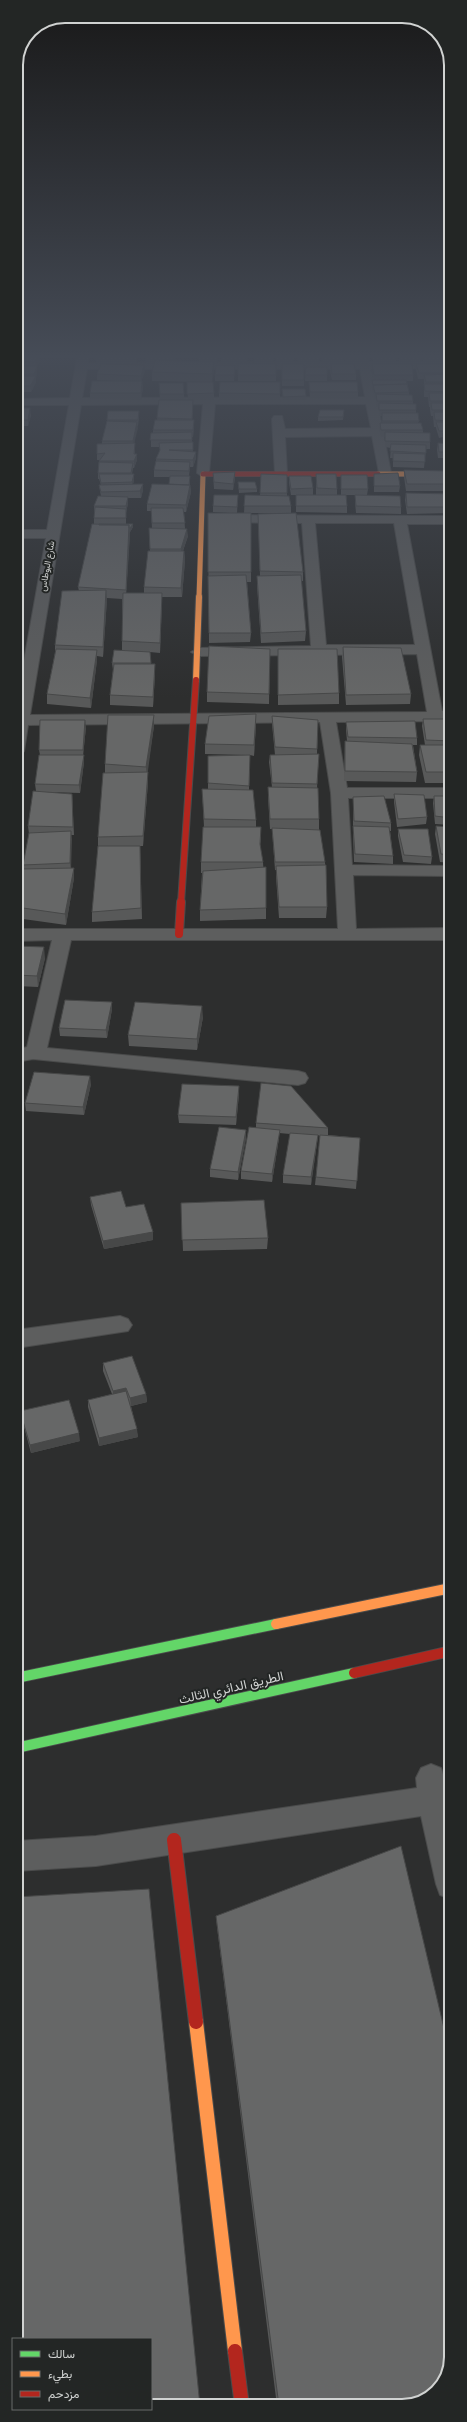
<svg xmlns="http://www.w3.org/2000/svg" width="467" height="2422" font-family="Raleway,Vazirmatn,sans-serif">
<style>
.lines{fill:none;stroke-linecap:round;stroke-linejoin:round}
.street-casing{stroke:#4a4b4b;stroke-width:2}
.fast-casing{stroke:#4a4b4b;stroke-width:12}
.slow-far3-casing{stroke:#4a4b4b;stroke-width:6}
.slow-far2-casing{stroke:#4a4b4b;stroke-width:8}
.slow-far1-casing{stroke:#4a4b4b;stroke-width:12}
.slow-casing{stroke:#4a4b4b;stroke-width:16}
.jam-far4-casing{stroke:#4a4b4b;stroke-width:6}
.jam-far3-casing{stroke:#4a4b4b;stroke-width:8}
.jam-far2-casing{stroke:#4a4b4b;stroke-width:10}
.jam-far1-casing{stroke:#4a4b4b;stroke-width:12}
.jam-casing{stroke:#4a4b4b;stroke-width:16}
.street{fill:#5d5e5e;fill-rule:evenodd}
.fast{stroke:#63d668;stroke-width:10}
.slow-far3{stroke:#ff974d;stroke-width:5}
.slow-far2{stroke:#ff974d;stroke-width:6}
.slow-far1{stroke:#ff974d;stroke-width:10}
.slow{stroke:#ff974d;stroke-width:14}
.jam-far4{stroke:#b3261e;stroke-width:5}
.jam-far3{stroke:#b3261e;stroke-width:6}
.jam-far2{stroke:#b3261e;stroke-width:8}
.jam-far1{stroke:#b3261e;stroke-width:10}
.jam{stroke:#b3261e;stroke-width:14}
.wall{fill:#585959}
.shaded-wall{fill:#474848}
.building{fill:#666767;stroke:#474848}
.labels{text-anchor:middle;stroke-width:4;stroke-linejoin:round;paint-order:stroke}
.far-street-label{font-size:9px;fill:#d0d2d1;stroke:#232625}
.near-street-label{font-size:13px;fill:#d0d2d1;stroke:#232625}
.rim{fill:none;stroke:#d0d2d1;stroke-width:2}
</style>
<rect width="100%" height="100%" fill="#2d2e2e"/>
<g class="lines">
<defs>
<path id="street" d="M77,358H88V363L446,362L451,364L450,367L446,368L371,369L391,473L385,477L379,473L372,436L285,437L287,473L281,477L275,473L272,419L274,416H282L285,429L371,428L366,404H215L209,473L203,477L197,473L203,404L81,405L30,715L427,712L417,654L198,656L191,652L198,648L311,646L302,523L222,522L215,518L217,515L451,516V524H407L442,711H451V721L336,722L347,788H451V798H348L352,865L451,866V876L353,875L356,929L451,928V940H71L47,1048L298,1071L305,1073L308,1078L305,1083L298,1085L33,1059L16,1062V1050L27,1047L52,940L16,941V929H338L331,793L320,722L28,725L24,751L22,754L16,756V705L46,538H16V530H47L69,405H16V399L70,398ZM87,369H360L365,397L82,398ZM315,523H394L415,645H326Z
M120,1316L128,1319L132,1325L128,1331L16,1348V1330Z
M431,1764L441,1768L446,1784L451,1783V1899L440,1895L436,1884L421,1816L96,1866L16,1871V1841L96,1836L417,1788L416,1778L421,1768Z"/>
<path id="fast" d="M16,1678L276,1624
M16,1748L354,1673"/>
<path id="slow-far3" d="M378,474H451
M199,598L203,474"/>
<path id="slow-far2" d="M196,680L199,597"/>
<path id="slow-far1" d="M276,1624L451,1588"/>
<path id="slow" d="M196,2022L235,2351"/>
<path id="jam-far4" d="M203,474H378"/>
<path id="jam-far3" d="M181,903L196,680"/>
<path id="jam-far2" d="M179,934L181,902"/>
<path id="jam-far1" d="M354,1673L451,1651"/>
<path id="jam" d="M174,1840L196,2022
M235,2351L242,2406"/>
</defs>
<use href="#street" class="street-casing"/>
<use href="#fast" class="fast-casing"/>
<use href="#slow-far3" class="slow-far3-casing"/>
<use href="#slow-far2" class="slow-far2-casing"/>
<use href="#slow-far1" class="slow-far1-casing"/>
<use href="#slow" class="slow-casing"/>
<use href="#jam-far4" class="jam-far4-casing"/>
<use href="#jam-far3" class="jam-far3-casing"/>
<use href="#jam-far2" class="jam-far2-casing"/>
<use href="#jam-far1" class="jam-far1-casing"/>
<use href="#jam" class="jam-casing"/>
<use href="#street" class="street"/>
<use href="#fast" class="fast"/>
<use href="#slow-far3" class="slow-far3"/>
<use href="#slow-far2" class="slow-far2"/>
<use href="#slow-far1" class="slow-far1"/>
<use href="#slow" class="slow"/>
<use href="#jam-far4" class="jam-far4"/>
<use href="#jam-far3" class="jam-far3"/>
<use href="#jam-far2" class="jam-far2"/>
<use href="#jam-far1" class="jam-far1"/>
<use href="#jam" class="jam"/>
</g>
<path class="wall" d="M16,358H40V361L37,366V372L36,377V382L31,392H16Z
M96,358H137L136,364H107L145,371L141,381L143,387L141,400L90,399V393L116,381L97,380V374L101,364H96Z
M145,358H175V361L199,362V358H218L216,364H214V370L212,382L214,393V400H188L187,382H203L152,381V372L154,364H146Z
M221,358H247V363H254V358H273V364H276V358H294L293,364H298V358H319V365L304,364V386H282V364H276V381H238V364H221Z
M322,358H344V364H323Z
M344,358H369V365H355L356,374V380H332L330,371L331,364H346Z
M373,358H396V364L413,375V381H407L409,392V395L413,401V404L416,410V413L419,421L418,423L423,430V433L430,442V449H426L424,468L393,467V458H390L391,448L385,447V437H381L379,429L380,423H382V416H379V407H376V399H375L372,391V380H373L372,370V364H373Z
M399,358H421L420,364H451V470H444L445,458H438L437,450L438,443H443V437L439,438L436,428V427H434L433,416H431L430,410V407H429L428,397H424V379H418L416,370V364H399Z
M422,358H451V364H424Z
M235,365L234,381H215V375Z
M306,367H327V381H305Z
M280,382V400H219V393Z
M309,382L358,392V399L310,398Z
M159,383L184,394V400L193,407L192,420H194V427L193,437H192V442H193V452L196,458L193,467H190L189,476H190V485L191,492L186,512H184L185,529L188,536L183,551H184L185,560L182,597H162L160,653L150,652L151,664L155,674L153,707L110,705V695L113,670L112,663L122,650V599L107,598L103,657L97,656V660L91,708L47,704V694L55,653V645L79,591L78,587L94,524V506L101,496L100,491L99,485H101L99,479H98V473L99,461V460H97V454L102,444V441L107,421L108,411L139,417L138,426H137L134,443L135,450V454H137V460L134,468H133L132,474H134V480L133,484H143V490L141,498H128V503L126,513V524L133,527L130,532L126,593H144V587L150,551L149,528H152L151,511H147V504L169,484L170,477H154V470L156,461V459L160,450V447H151V433H153V430L157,420L160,400Z
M282,389L306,396V400H283Z
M16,408L31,415L28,426H23V430L20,440V453H16Z
M344,410L343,420L318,421V417Z
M404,470L448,484V491H406L404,477Z
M213,473L235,478L233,490L214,489Z
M261,474L287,475V496L291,506V513H244L245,495L260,496Z
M316,474L337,489V495H341V475L368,489L367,495L401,507V514L356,513L355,502V495H346L347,506V513L296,512V495H291L289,483V476L313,488V495H316Z
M374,474L400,486L399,492H374Z
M238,482L257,489V492L239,493Z
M406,493L451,494V513L407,514L405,500Z
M238,495L237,513H251V582H247L251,633L250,642L209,643L208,513H230L213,512V506Z
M258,514L303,572V581H301L306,631L305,641L261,643L257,585V576H260Z
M343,647L411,694L410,704L346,705L342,657Z
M270,649L269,704L207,702V692Z
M278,649L339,693V704L278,705Z
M272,716L318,720L317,754H319L317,788L319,819V830H306L325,862L327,907L326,918H279L276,877V870H275L272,829H270L268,797V787H272L269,762L270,755H275L272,724Z
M423,719H451V783H425L419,755L420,745H425L422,726Z
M346,722L417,738V745H413L417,772L416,782L344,781L345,741H347L346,730Z
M256,724L254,756L250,755L249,790L256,820V827L261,837L260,846L263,862L266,908V919L200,921V910L202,873H201V862L204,827L202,789H208V756L245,755L205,754V744Z
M154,726L147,772L148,782L143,846H140L142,919L92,922V912L98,846V837L105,773V764Z
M86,727L83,755L84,762L80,793L45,792L72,794L74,835H71V868L74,878L66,925L16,918V898L24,869L23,865L29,834L28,826L36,791L35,784L40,755L39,750Z
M394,794L427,817L426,824L397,827L394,802Z
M434,796H451V825L435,824L433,803Z
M353,797L391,823V831H390L393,856V864L354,862L353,834Z
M436,826L451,827V863L440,862L435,834Z
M398,829L432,857L431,864L403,862L398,836Z
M16,946L45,958L38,987L16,986Z
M112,1009L107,1038L60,1036L59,1028Z
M203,1017L197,1050L129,1046L128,1035Z
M91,1084L84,1115L26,1111L25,1103Z
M239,1086V1094L236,1125L179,1123L178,1115Z
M256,1123L328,1128V1135L360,1138L356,1189L315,1185L320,1136L318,1135L317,1143L311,1185L283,1183V1175L290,1134L279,1133V1138L272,1182L241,1179V1171L256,1128Z
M246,1130V1138L238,1180L210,1177V1169Z
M90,1197L126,1207L153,1240L104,1249L91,1205Z
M181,1203L268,1238L267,1249L183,1251Z
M103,1363L146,1394L147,1402L131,1406L138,1437L99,1446L88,1407V1400L112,1394L103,1371Z
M20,1411L80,1441L31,1453L22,1419Z
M216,1916L409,2406H277L217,1927Z"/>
<path class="shaded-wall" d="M37,358H40V361L37,366V372L36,377V382L31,392L30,386L35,378L34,374L36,368L35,362Z
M214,362V370L212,382V374Z
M144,365L145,371L141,382V376Z
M142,381L143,387L141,400V393Z
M193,400V407L192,425V419Z
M30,408L31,415L28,426V420Z
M194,420V427L193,437V430Z
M137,422L138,428L133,448V441Z
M23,424V430L20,440V434Z
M196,452V458L193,467V460Z
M137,454V460L134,468V461Z
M16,463L17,470L16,475Z
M235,472V478L233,490V484Z
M134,474V480L132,489V482Z
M143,484V490L141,498L140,491Z
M190,485L191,492L186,512V505Z
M128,497V503L126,513V506Z
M133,524V527L130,532V528Z
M129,525L130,535L126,599V590Z
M187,529L188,536L181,556V549Z
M184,551L185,560L182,597L181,588Z
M106,590L107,600L103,657V647Z
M162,593V602L160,653V643Z
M97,650V660L91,708L90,698Z
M155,664V674L153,707V697Z
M256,714V724L254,756V745Z
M154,715V726L147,778L146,767Z
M85,720L86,727L83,757V750Z
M84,755V762L80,793L79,785Z
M148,772V782L143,846V836Z
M71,831L72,839L71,871L70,863Z
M74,868V878L66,925L65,914Z
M44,947L45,958L38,987L37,976Z
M23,992V1000L16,1028V1017Z
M112,1002V1009L107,1038L106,1030Z
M202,1006L203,1017L197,1050V1039Z
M90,1076L91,1084L84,1115L83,1107Z
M239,1086V1094L236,1125V1117Z
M246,1130V1138L238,1180V1172Z
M280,1130L279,1138L272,1182V1174Z
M318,1135L317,1143L311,1185V1177Z
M153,1232V1240L104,1249L103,1241Z
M126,1388L127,1396L113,1399V1391Z
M146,1394L147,1402L131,1406L130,1398Z
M137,1429L138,1437L99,1446V1438Z
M79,1433L80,1441L31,1453L30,1445Z"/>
<path class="building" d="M16,358H37L35,362H16Z
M346,358H369V359H346Z
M155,360L214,362L212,374L152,372Z
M238,363L276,364V375H238Z
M101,364L144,365L141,376L97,374Z
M282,364H304V380H282Z
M331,364H354L356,374H332Z
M372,364H412L413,375H374Z
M416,364H451V373H419Z
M216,365H235L234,375H215Z
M16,366H37L34,374H16Z
M306,367H327V375H305Z
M451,374V382H426L424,375Z
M16,376H36L30,386H16Z
M372,380H406L407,385V384L373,385Z
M92,381H142L141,393H90Z
M187,382H213L214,393L187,394Z
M220,382H280V394L219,393Z
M309,382H357L358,392H310Z
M159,383H183L184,394H160Z
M407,384L409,392L375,393L373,385Z
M424,384H451V392L425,391Z
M282,389H305L306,396L283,397Z
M429,393H451V401H430Z
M376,394L412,395L413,401H377Z
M159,400H193L192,419L157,418Z
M379,403L416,404V410H379Z
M431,403H451V410H432Z
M16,408H30L28,420H16Z
M320,410H344L343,417H318Z
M108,411H139L138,420H107Z
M434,412H451V421L435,420Z
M382,413H418L419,421H382Z
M155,420H194L193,430H153Z
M107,421L137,422L133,441H102Z
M436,422H451V431H439Z
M16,423L23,424L20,434L16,433Z
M380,423H421L423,430H381Z
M192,432V440H150L151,433Z
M385,432L430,433V442L385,441Z
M443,433L451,434V440H443Z
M16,437H20V446H16Z
M193,442V450H169L196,452L193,460L156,459L160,450L159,443Z
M135,443L134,454H137L134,461H99L105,453L97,454V444Z
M438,443L451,444V452H439Z
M391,444L426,445V453L390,451Z
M393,453L425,454V462L393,461Z
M446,453H451V464H445Z
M156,461L190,462L189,471L154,470Z
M99,462L133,463L131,473H98Z
M404,470L445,471L448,484H407Z
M235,472L233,484L214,482L213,473Z
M398,473L400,486H374V474Z
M99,474H134L132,482L101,483Z
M261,474L287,475V493H260Z
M316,474H336L337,489L317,488Z
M341,475H367L368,489H341Z
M170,476H190L189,485L169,484Z
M289,476H311L313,488L291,489Z
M238,482H255L257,489H239Z
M143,484L140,491L101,492L99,485Z
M152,484L190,485L186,505L147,504Z
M406,493L451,494V507H407Z
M214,495H238L237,507L213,506Z
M245,495L289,496L291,506H244Z
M296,495H346L347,506H296Z
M355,495L400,496L401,507L356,506Z
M98,496L128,497L126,506H94Z
M95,507L126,509V518H94Z
M151,508H183L185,523H152Z
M208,513H251V572H208Z
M296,513L303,572L260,571L258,514Z
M92,524L129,525L126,590L78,587Z
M99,524H133L130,528H129V525H99Z
M149,528L187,529L181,549H150Z
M148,551H184L181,588L144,587Z
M246,575L251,633H209L208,576Z
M301,575L306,631L261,633L257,576Z
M106,590L103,647L55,645L62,591Z
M123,593H162L160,643L122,641Z
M209,646L270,649L269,694L207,692Z
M343,647L401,648L411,694L346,695Z
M56,649L97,650L90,698L47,694Z
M278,649H337L339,693L278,695Z
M114,650L150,652L151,663H112Z
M114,664H155L153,697L110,695Z
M256,714L254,745L205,744L209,716Z
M108,715H154L146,767L105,764Z
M272,716L318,720L317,749L275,747Z
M423,719H451V741L426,740Z
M40,720H85L83,750H39Z
M415,721L417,738L348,737L346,722Z
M345,741L412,744L417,772L345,771Z
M420,745H451V772H426Z
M319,754L317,784L272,783L270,755Z
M39,755H84L79,785L35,784Z
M250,755L249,786L208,783V756Z
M148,772L143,836L98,837L103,773Z
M268,787L318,788L319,819H270Z
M202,789L253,790L256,820L204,819Z
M33,791L72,794L73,827L28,826Z
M394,794L424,795L427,817L398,819Z
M384,796L391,823L354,821L353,797Z
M434,796H451V818L435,816Z
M353,826L389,827L393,856L355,854Z
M436,826L451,827V855L441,854Z
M203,827H261L260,844L263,862H201Z
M272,828L320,830L325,862H275Z
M398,829H428L432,857L404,855Z
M71,831L70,863L23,865L29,833Z
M98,846H140L141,908L92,912Z
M326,865L327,907H279L276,866Z
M266,867V908L200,910L203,871Z
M74,868L65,914L16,907V898L22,869Z
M16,946L44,947L37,976L16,975Z
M16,992H23L16,1017Z
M65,1000L112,1002L106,1030L59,1028Z
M135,1002L202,1006L197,1039L128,1035Z
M34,1072L90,1076L83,1107L25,1103Z
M261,1083L291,1086L328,1128L256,1123Z
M182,1084L239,1086L236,1117L178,1115Z
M219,1127L246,1130L238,1172L210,1169Z
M249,1127L280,1130L272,1174L241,1171Z
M290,1133L318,1135L311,1177L283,1175Z
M320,1135L360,1138L357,1181L316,1177Z
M121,1191L126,1207L144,1204L153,1232L103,1241L90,1197Z
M264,1200L268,1238L182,1240L181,1203Z
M132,1356L146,1394L130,1398L126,1388L113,1391L103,1363Z
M126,1391L137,1429L99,1438L88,1400Z
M69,1400L79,1433L30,1445L20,1411Z
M401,1846L451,2058V2357L439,2389L409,2406H279L216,1916Z
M149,1889L200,2406H151V2339H16V1897Z"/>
<linearGradient id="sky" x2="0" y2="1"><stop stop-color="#191919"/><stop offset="0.51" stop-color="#464c57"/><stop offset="1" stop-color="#464c57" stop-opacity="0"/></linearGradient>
<rect width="467" height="698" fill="url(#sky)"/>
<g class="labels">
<g class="far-street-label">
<text transform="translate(47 566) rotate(-80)" y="3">شارع البوطاس</text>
</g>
<g class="near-street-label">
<text transform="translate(231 1687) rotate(-13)" y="5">الطريق الدائري الثالث</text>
</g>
</g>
<path d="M0 0H467V2422H0ZM65 23H402A42 42 0 0 1 444 65V2357A42 42 0 0 1 402 2399H65A42 42 0 0 1 23 2357V65A42 42 0 0 1 65 23Z" fill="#232625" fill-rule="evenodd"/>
<path class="rim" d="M65 23H402A42 42 0 0 1 444 65V2357A42 42 0 0 1 402 2399H65A42 42 0 0 1 23 2357V65A42 42 0 0 1 65 23Z"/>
<rect x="12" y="2338" width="140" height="72" fill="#232625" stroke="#686b6a"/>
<rect x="20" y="2351" width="20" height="6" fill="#63d668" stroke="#686b6a"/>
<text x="48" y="2358" font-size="12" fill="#d0d2d1">سالك</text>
<rect x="20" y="2371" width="20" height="6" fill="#ff974d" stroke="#686b6a"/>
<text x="48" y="2378" font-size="12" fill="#d0d2d1">بطيء</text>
<rect x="20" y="2391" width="20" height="6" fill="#b3261e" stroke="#686b6a"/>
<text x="48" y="2398" font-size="12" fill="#d0d2d1">مزدحم</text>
</svg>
